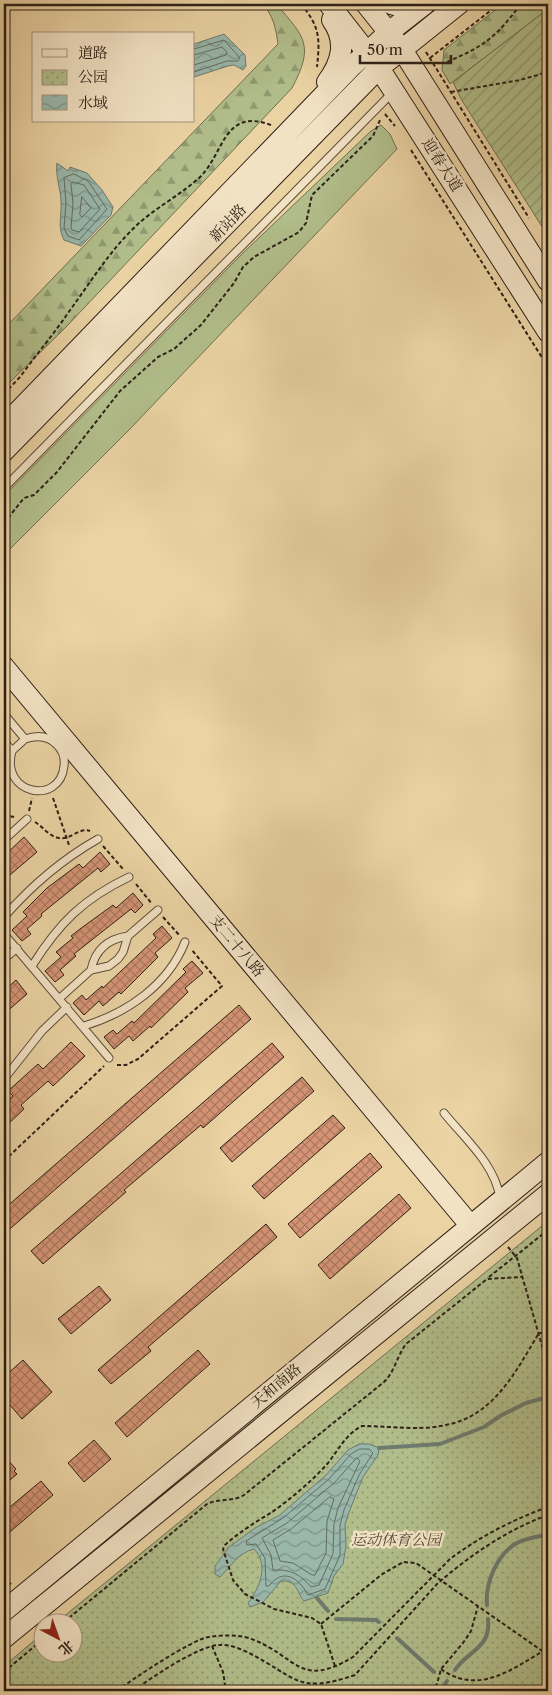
<svg xmlns="http://www.w3.org/2000/svg" width="552" height="1695" font-family="'Libre Caslon Text','Noto Serif SC',serif">
<style>
.grass{fill:#b1be8b;stroke:#6f6f50}
.forest{fill:url(#forest-firs);stroke:#6f6f50}
.park{fill:url(#park-dots);stroke:#6f6f50}
.garden{fill:url(#garden-furrows);stroke:#6f6f50}
.water{fill:url(#water-waves);stroke:#6e7b6f}
.lines{fill:none;stroke-linecap:round;stroke-linejoin:round}
.shore{stroke:#636c60;stroke-width:1}
.stream{stroke:#6e7b6f;stroke-width:4}
.building{fill:url(#building-cross-hatch);stroke:#2d2016}
.lane-casing{stroke:#5c4d3a;stroke-width:9}
.secondary-casing{stroke:#2d2016;stroke-width:22}
.path{stroke:#2d2016;stroke-width:2;stroke-dasharray:4 2.5;stroke-linecap:butt}
.lane{stroke:#f2e2c4;stroke-width:7}
.secondary{stroke:#f2e2c4;stroke-width:20}
.labels{text-anchor:middle;stroke-width:5;stroke-linejoin:round;paint-order:stroke}
.street-label{font-size:15px;fill:#2d2016;stroke:#f2e2c4}
.park-label{font-size:15px;font-style:italic;fill:#4e4833;stroke:#f2e2c4}
</style>
<defs>
<pattern id="forest-firs" width="22" height="20" patternUnits="userSpaceOnUse" patternTransform="scale(1.25)"><rect width="22" height="20" fill="#b1be8b"/><path d="M5 1l3.5 6h-7zM16 11l3.5 6h-7z" fill="#909a71"/></pattern>
<pattern id="park-dots" width="8" height="8" patternUnits="userSpaceOnUse" patternTransform="scale(1.25)"><rect width="8" height="8" fill="#b1be8b"/><path d="M2 2h.1M6 6h.1" fill="none" stroke="#909a71" stroke-width="1.8" stroke-linecap="round"/></pattern>
<pattern id="garden-furrows" width="10" height="10" patternUnits="userSpaceOnUse" patternTransform="scale(1.25)"><rect width="10" height="10" fill="#b1be8b"/><path d="M-1 1l2-2M0 10L10 0M9 11l2-2" fill="none" stroke="#909a71"/></pattern>
<pattern id="water-waves" width="16" height="10" patternUnits="userSpaceOnUse" patternTransform="scale(1.25)"><rect width="16" height="10" fill="#99b7ab"/><path d="M0 5q4-4 8 0t8 0" fill="none" stroke="#7d948a"/></pattern>
<pattern id="building-cross-hatch" width="8" height="8" patternUnits="userSpaceOnUse" patternTransform="scale(1.25)"><rect width="8" height="8" fill="#d59475"/><path d="M0 0l8 8M0 8l8-8" fill="none" stroke="#ad785f"/></pattern>
</defs>
<rect width="100%" height="100%" fill="#ebd3a4"/>
<filter id="stains"><feTurbulence type="fractalNoise" baseFrequency=".004" numOctaves="4"/><feColorMatrix values="0 0 0 0 .2 0 0 0 0 .09 0 0 0 0 .02 0 0 0 .5 -.17"/></filter>
<radialGradient id="worn" r=".72"><stop offset=".6" stop-color="#630" stop-opacity="0"/><stop offset="1" stop-color="#630" stop-opacity=".3"/></radialGradient>
<path class="grass" d="M381,125L390,134L397,149L128,431L4,555V496L242,254L371,131Z"/>
<path class="forest" d="M263,4H276C306,38 314,46 292,88L66,327L4,388V329L278,44C276,28 273,16 263,4Z
M503,4H548V9L450,84L442,70L444,50Z"/>
<path class="park" d="M548,1221V1691H4V1666L42,1634V1652H72V1622H57Z"/>
<path class="garden" d="M548,9V236L461,99L453,82Z"/>
<path class="water" d="M224,34L245,55L246,66L243,70L234,65L228,66L194,77V44Z
M57,163L68,171L70,167L87,173L102,190L113,207L111,215L81,246L64,240C57,227 62,216 61,202C61,190 55,175 57,163Z
M359,1444H370L379,1448L378,1455L363,1477L349,1512L345,1525L346,1546L343,1564L334,1576L328,1593L304,1601C297,1595 299,1580 281,1581L263,1602L250,1607L248,1603C259,1588 270,1566 254,1549C238,1553 231,1566 220,1577L215,1574V1566L229,1547L255,1528L280,1515L326,1475L348,1450Z"/>
<g class="lines">
<path class="shore" d="M194,49L224,40L240,58L238,61H227L194,72
M194,55L222,47L227,52L226,55L194,65
M74,174L88,181L107,209L79,240L68,236L64,228L66,203L64,178Z
M73,182L84,185L100,209L79,232L72,230L71,228L73,203L71,184Z
M82,197L91,208L82,217L80,215Z
M360,1449H369L373,1453L359,1475L344,1510L340,1525V1555L325,1589L308,1595C299,1578 283,1567 269,1586H266L265,1558L256,1544L247,1545L246,1541L283,1518L329,1479L351,1454Z
M357,1458L360,1461L338,1508L334,1524L333,1554L319,1585L311,1587C300,1574 290,1569 273,1570L271,1555L262,1538L287,1523L334,1483Z
M330,1497L334,1499L327,1521L326,1553L315,1575H312L293,1563L280,1561L273,1540L291,1529Z"/>
<path class="stream" d="M379,1448L440,1444L484,1427L500,1416L526,1403L548,1397
M317,1598L328,1611
M487,1605C485,1583 497,1554 517,1543C526,1538 539,1537 548,1534
M336,1619L376,1620L379,1622
M397,1638L434,1672
M455,1670C468,1650 491,1649 488,1619
M441,1691L447,1681"/>
</g>
<path class="building" d="M24,837L37,852L4,880V856Z
M100,852L110,864L101,872L98,868L41,914L42,916L27,929L31,934L22,941L12,930L27,916L23,912L47,888L79,864L83,868Z
M133,893L143,905L135,913L131,909L74,954L76,956L60,970L64,975L55,982L45,971L61,957L56,952L73,938L71,936L80,929L113,905L116,908Z
M162,926L172,938L155,953L158,957L121,994L119,992L103,1006L99,1001L84,1015L73,1003L82,995L86,1000L102,986L103,988L156,938L153,934Z
M192,961L203,973L185,988L188,992L151,1028L150,1026L133,1041L129,1036L114,1049L104,1037L113,1030L117,1034L132,1021L134,1023L186,972L183,969Z
M16,980L27,994L4,1014V991Z
M239,1005L251,1019L4,1234V1209Z
M71,1042L85,1056L53,1086L48,1081L21,1105L24,1109L4,1128V1104L13,1096L8,1091L38,1064L43,1069Z
M272,1043L284,1057L203,1128L201,1125L124,1190L126,1192L43,1264L31,1251Z
M302,1077L314,1091L232,1162L220,1148Z
M333,1115L345,1128L264,1199L252,1186Z
M370,1153L382,1167L300,1238L288,1224Z
M399,1194L411,1208L330,1279L318,1265Z
M266,1224L277,1237L148,1347L151,1351L111,1384L98,1370Z
M99,1286L111,1300L71,1334L58,1319Z
M198,1350L210,1364L127,1437L115,1423Z
M23,1360L52,1392L22,1419L4,1398V1377Z
M94,1440L111,1459L84,1482L68,1463Z
M4,1456L16,1469L14,1471L17,1474L4,1485Z
M41,1481L53,1495L4,1537V1512Z"/>
<g class="lines">
<defs>
<path id="lane" d="M4,488L392,93
M4,714L25,739C37,735 48,735 57,745C63,751 65,759 64,766C60,806 0,795 12,751L4,741
M12,751L25,739
M4,840L27,819
M4,917C32,885 61,860 98,839
M4,934L109,1058
M4,959L17,948
M32,966C59,923 83,899 129,877
M91,970C95,950 107,939 128,936
M60,998L91,970L109,966L118,959L123,952L128,936L158,910
M84,1026C127,1013 168,985 185,942
M4,1079L42,1031L67,1007
M444,1113C464,1138 495,1164 500,1198"/>
<path id="secondary" d="M329,4L379,68L548,332
M366,4L401,48L548,281
M391,4L399,6L414,4
M327,82C342,62 347,41 332,20
M4,426L350,68L389,32L425,4
M4,451L379,68L459,4
M4,667L470,1225
M4,1611L548,1162
M4,1638L548,1194"/>
</defs>
<use href="#lane" class="lane-casing"/>
<use href="#secondary" class="secondary-casing"/>
<path class="path" d="M301,4C320,27 320,38 317,67
M426,52L529,218
M430,58L499,4
M447,62C486,45 495,38 521,4
M451,92L520,80L548,72
M385,114L395,126
M411,150L548,367
M4,394L20,377C36,355 53,335 68,313C90,283 110,250 138,224C157,207 180,195 199,178C224,155 223,107 271,125
M4,523L24,498L34,495L57,472L120,391L158,357L174,349L201,325L234,283L243,267L254,257L299,232L306,223L312,195L373,136L380,120
M53,798L69,845
M29,811L32,798
M4,815L14,817
M35,822C43,827 50,837 59,838C71,840 79,827 90,831
M103,846L123,869
M136,884L152,904
M163,917L180,936
M117,1065H126L138,1059L222,986L191,949
M4,1161L104,1066
M508,1247L517,1258L548,1367
M489,1277L548,1230
M4,1589L11,1583
M64,1622L207,1504C219,1498 233,1502 244,1495L384,1382C395,1371 397,1356 406,1344L487,1279L522,1277
M321,1624L381,1575L403,1562L416,1563L548,1655
M212,1646L223,1672L226,1691
M335,1666L321,1624L312,1618L274,1609L245,1594L233,1580L223,1549L225,1545C239,1532 256,1522 272,1512C291,1499 313,1480 328,1463C339,1449 346,1434 362,1426C390,1426 419,1431 446,1425C494,1416 516,1371 539,1333H548
M441,1669C477,1695 510,1671 543,1651
M4,1672L42,1640
M117,1691C131,1680 194,1638 209,1637C223,1635 240,1634 254,1640C297,1657 300,1689 353,1657L450,1559C479,1537 514,1519 548,1507
M133,1691C151,1678 199,1645 220,1645C229,1644 241,1649 249,1653C297,1677 296,1695 355,1675L437,1584C469,1556 508,1529 548,1515
M430,1691L437,1684L441,1669L463,1643L471,1631L478,1606"/>
<use href="#lane" class="lane"/>
<use href="#secondary" class="secondary"/>
</g>
<g class="labels">
<g class="street-label">
<text transform="translate(442 165) rotate(57)" y="5">迎春大道</text>
<text transform="translate(228 223) rotate(-46)" y="5">新站路</text>
<text transform="translate(237 946) rotate(50)" y="5">支二十八路</text>
<text transform="translate(276 1386) rotate(-40)" y="5">天和南路</text>
</g>
<g class="park-label">
<text x="396" y="1545">运动体育公园</text>
</g>
</g>
<rect width="552" height="1695" fill="none" stroke="#ebd3a4" stroke-width="20"/>
<rect x="5" y="5" width="542" height="1685" fill="none" stroke="#2d2016" stroke-width="2.5"/>
<rect x="10" y="10" width="532" height="1675" fill="none" stroke="#2d2016"/>
<rect x="32" y="32" width="162" height="90" fill="#f2e2c4" stroke="#a3947e"/>
<rect x="42" y="49" width="25" height="8" fill="#f2e2c4" stroke="#a3947e"/>
<text x="78" y="58" font-size="15" fill="#2d2016">道路</text>
<rect x="42" y="70" width="25" height="15" fill="url(#park-dots)" stroke="#a3947e"/>
<text x="78" y="82" font-size="15" fill="#2d2016">公园</text>
<rect x="42" y="95" width="25" height="15" fill="url(#water-waves)" stroke="#a3947e"/>
<text x="78" y="108" font-size="15" fill="#2d2016">水域</text>
<g transform="translate(58 1638) rotate(139)"><circle r="24" fill="#f2e2c4" stroke="#a3947e"/>
<path d="M0-4L9 19L0 12L-9 19Z" fill="#8f2418"/>
<text y="-8" font-size="14" font-weight="bold" text-anchor="middle" fill="#2d2016">北</text>
</g>
<path d="M360 55v8h91v-8" fill="none" stroke="#2d2016" stroke-width="2.5"/>
<text x="367" y="55" font-size="15" fill="#2d2016" stroke="#f2e2c4" stroke-width="4" paint-order="stroke">50 m</text>
<rect width="100%" height="100%" filter="url(#stains)"/>
<rect width="100%" height="100%" fill="url(#worn)"/>
</svg>
